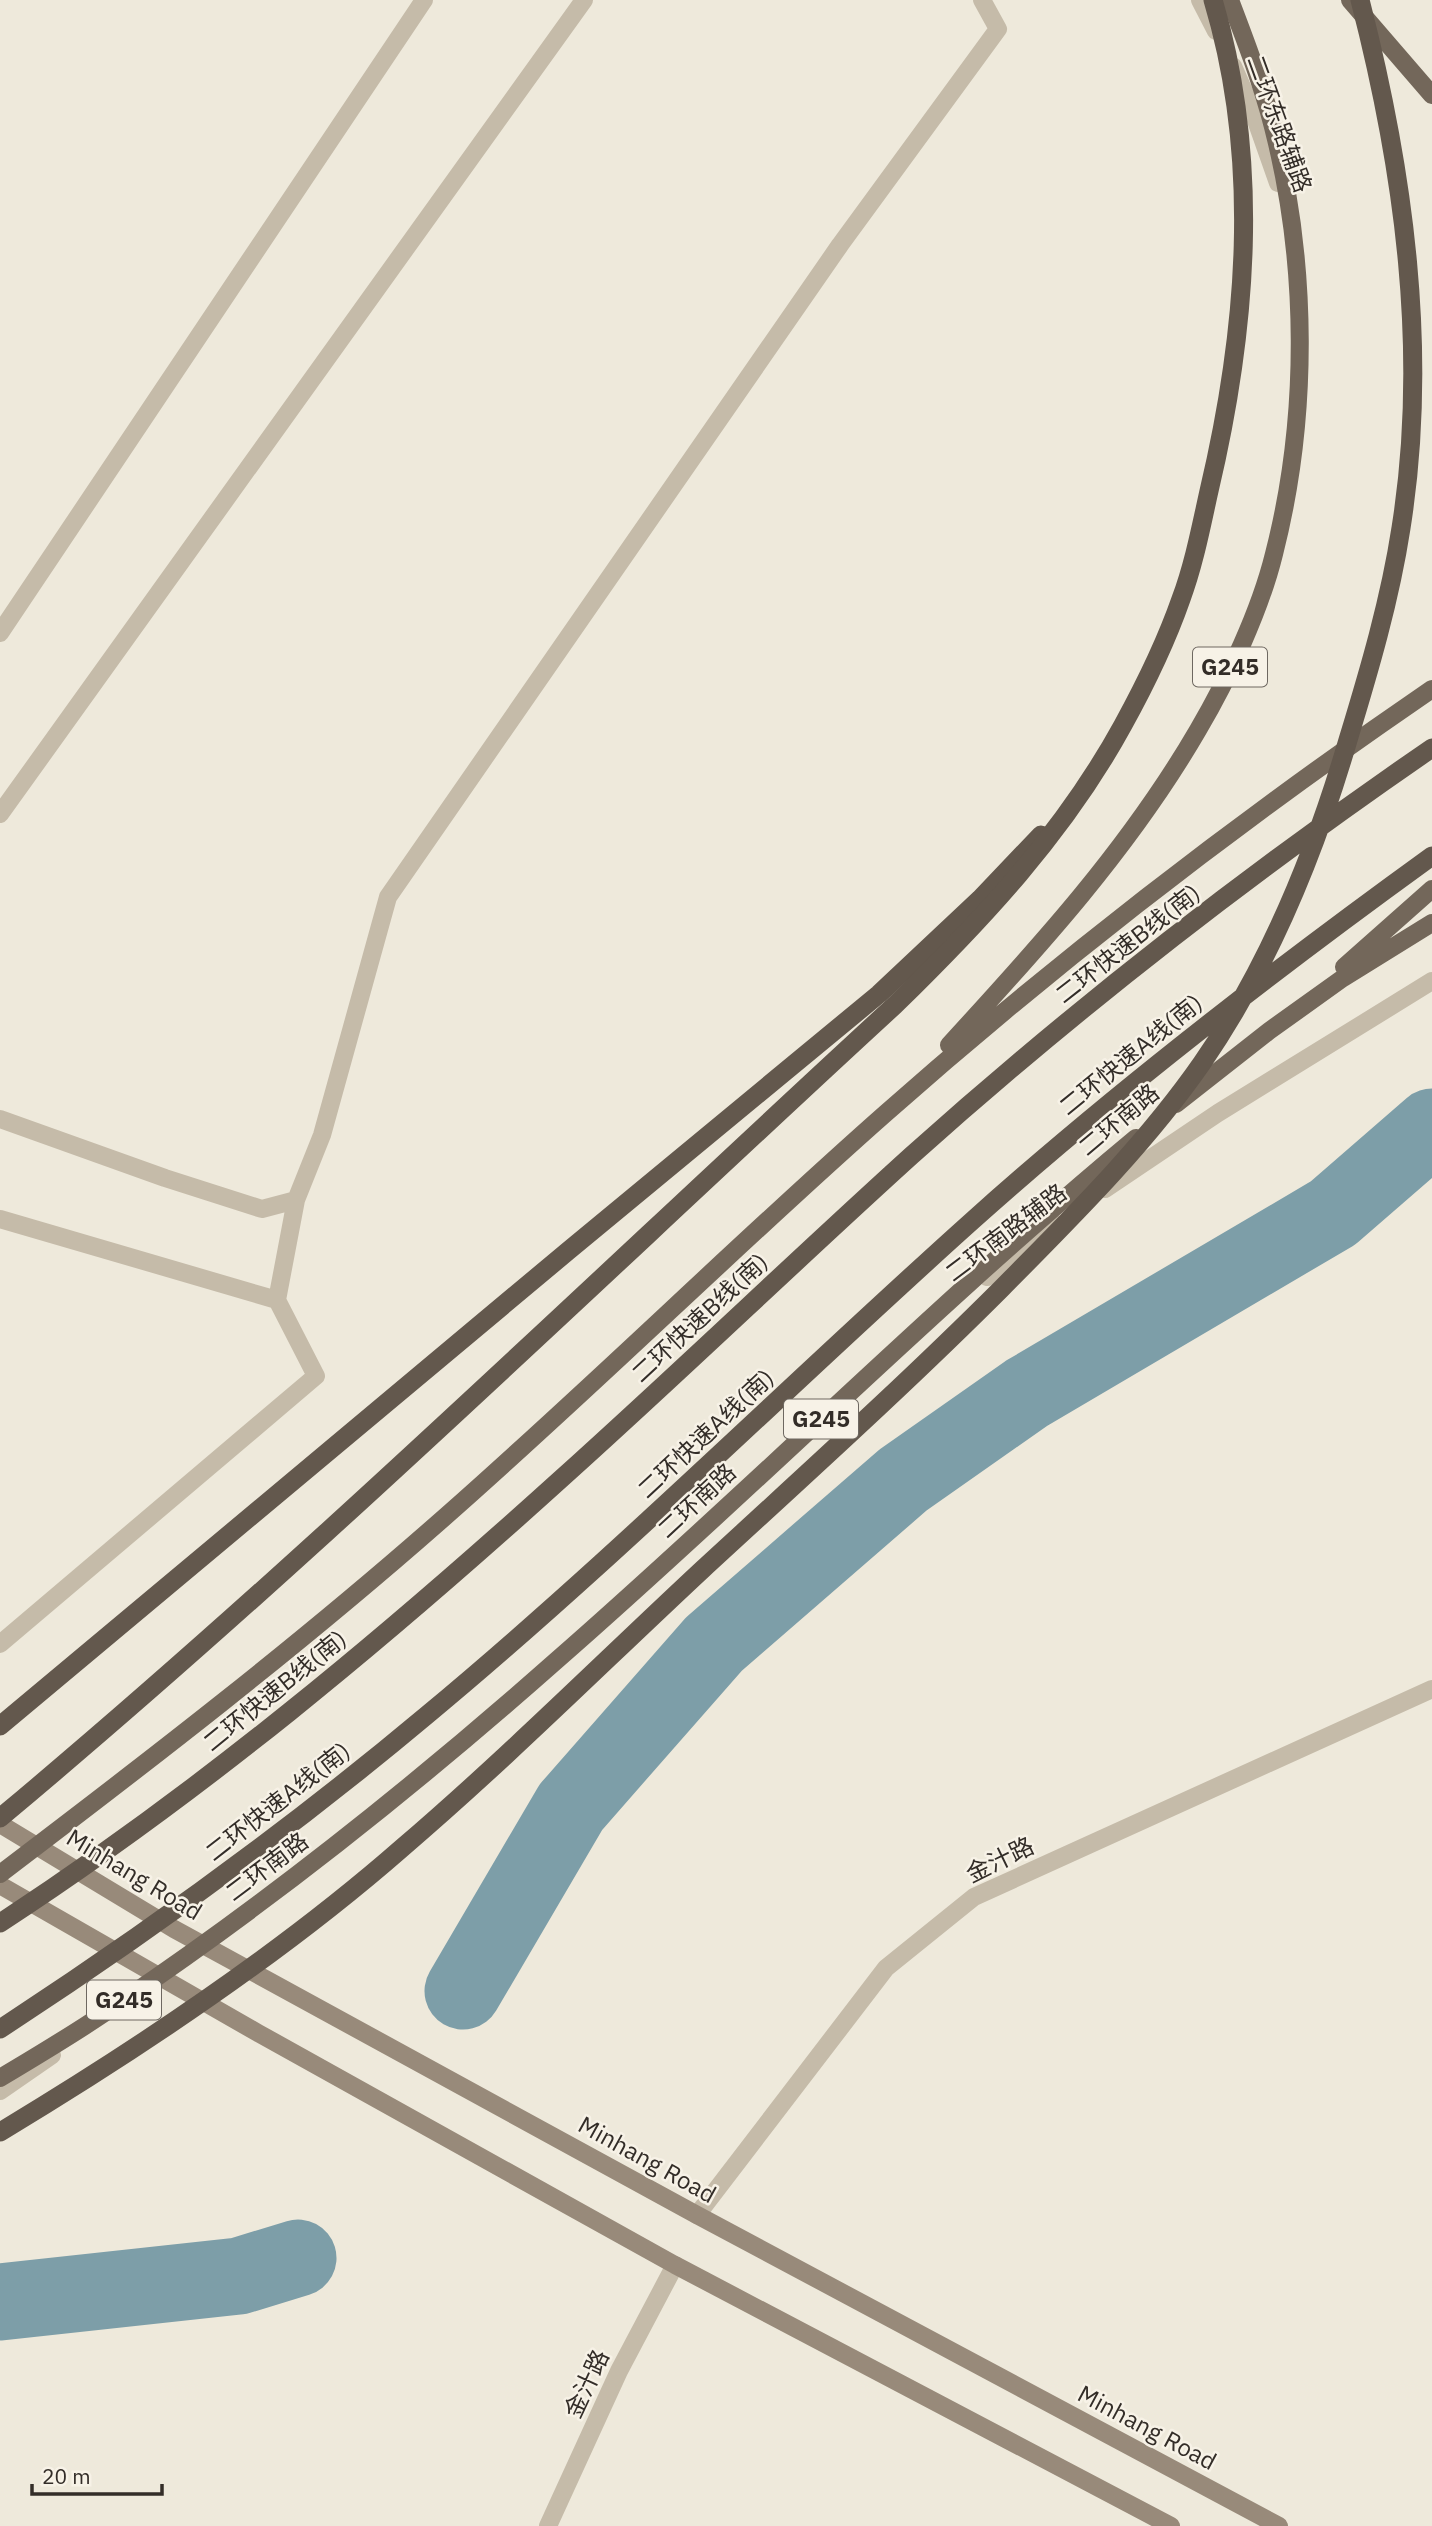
<svg xmlns="http://www.w3.org/2000/svg" width="1432" height="2526" font-family="'IBM Plex Sans','Noto Sans SC',sans-serif">
<style>
.lines{fill:none;stroke-linecap:round;stroke-linejoin:round}
.river{stroke:#7d9ea8;stroke-width:77}
.minor{stroke:#c5bba9;stroke-width:18}
.tertiary{stroke:#c5bba9;stroke-width:18}
.secondary{stroke:#988a7a;stroke-width:18}
.primary{stroke:#73675a;stroke-width:18}
.trunk{stroke:#63584d;stroke-width:19}
.trunk-bridge{stroke:#63584d;stroke-width:19}
.labels{text-anchor:middle;stroke-width:5;stroke-linejoin:round;paint-order:stroke}
.shield{fill:#f7f2e7;stroke:#6e6861;stroke-width:2}
.shield-label{font-size:23px;font-weight:bold;fill:#332d28}
.street-label{font-size:24px;fill:#332d28;stroke:#f7f2e7}
</style>
<rect width="100%" height="100%" fill="#eee9db"/>
<g class="lines">
<path class="river" d="M463,1991L571,1807L714,1644L903,1480L1027,1393L1333,1213L1432,1127
M0,2302L239,2276L298,2258"/>
<path class="minor" d="M1200,0L1216,31
M1233,66L1253,112L1278,183
M0,633L424,0
M0,814L584,0
M0,1119L165,1178L262,1209L296,1200L322,1135L388,897L840,245L998,29L982,0
M1105,1189L1218,1113L1432,981
M0,1219L277,1300L316,1376L0,1644
M987,1277L1056,1224
M277,1300L296,1200
M0,2091L52,2055"/>
<path class="tertiary" d="M697,2215L886,1968L974,1897L1432,1689
M548,2526L619,2371L675,2265"/>
<path class="secondary" d="M0,1824L174,1929L697,2215L1279,2526
M0,1885L258,2033L675,2265L1171,2526"/>
<path class="primary" d="M1350,0L1432,95
M1344,967L1432,889
M949,1045C1040,946 1130,847 1198,730C1228,679 1260,611 1274,554C1309,417 1308,264 1273,127C1262,84 1246,42 1230,0
M1176,1104L1269,1031L1343,978L1432,923
M0,1874C149,1761 297,1647 438,1523C590,1390 734,1247 886,1113C1059,960 1242,819 1432,689
M0,2078C40,2054 81,2030 119,2003C273,1899 418,1783 557,1660C753,1489 936,1304 1136,1138"/>
<path class="trunk" d="M0,1726L568,1251L879,994L980,899L1041,835"/>
<path class="trunk-bridge" d="M0,1818C309,1560 598,1278 895,1005C981,921 1064,833 1123,725C1145,685 1166,642 1181,599C1194,564 1201,527 1209,491C1247,330 1261,160 1213,0
M0,1923C201,1792 384,1639 562,1478C680,1372 794,1262 911,1156C1075,1009 1250,873 1432,748
M0,2029C149,1932 291,1829 427,1715C616,1558 790,1384 972,1221C1118,1090 1273,971 1432,856
M0,2132C138,2049 281,1954 402,1848C506,1759 603,1662 703,1569C804,1476 905,1385 1002,1288C1072,1217 1145,1145 1202,1063C1269,966 1315,853 1348,740C1369,671 1390,600 1401,528C1429,352 1404,171 1360,0"/>
</g>
<g class="labels">
<g class="shield">
<rect x="1193" y="647.5" width="74" height="39" rx="5"/>
<rect x="784" y="1399.5" width="74" height="39" rx="5"/>
<rect x="87" y="1980.5" width="74" height="39" rx="5"/>
</g>
<g class="shield-label">
<text x="1230" y="675">G245</text>
<text x="821" y="1427">G245</text>
<text x="124" y="2008">G245</text>
</g>
<g class="street-label">
<text transform="translate(1279 124) rotate(70)" y="8">二环东路辅路</text>
<text transform="translate(1128 944) rotate(-38)" y="8">二环快速B线(南)</text>
<text transform="translate(1131 1055) rotate(-39)" y="8">二环快速A线(南)</text>
<text transform="translate(1119 1120) rotate(-40)" y="8">二环南路</text>
<text transform="translate(1006 1233) rotate(-37)" y="8">二环南路辅路</text>
<text transform="translate(700 1318) rotate(-43)" y="8">二环快速B线(南)</text>
<text transform="translate(706 1434) rotate(-43)" y="8">二环快速A线(南)</text>
<text transform="translate(697 1501) rotate(-43)" y="8">二环南路</text>
<text transform="translate(275 1691) rotate(-39)" y="8">二环快速B线(南)</text>
<text transform="translate(278 1802) rotate(-38)" y="8">二环快速A线(南)</text>
<text transform="translate(1000 1860) rotate(-26)" y="8">金汁路</text>
<text transform="translate(267 1867) rotate(-37)" y="8">二环南路</text>
<text transform="translate(134 1875) rotate(31)" y="8">Minhang Road</text>
<text transform="translate(647 2160) rotate(29)" y="8">Minhang Road</text>
<text transform="translate(587 2384) rotate(-65)" y="8">金汁路</text>
<text transform="translate(1147 2428) rotate(28)" y="8">Minhang Road</text>
</g>
</g>
<path d="M32 2484v10h130v-10" fill="none" stroke="#332d28" stroke-width="3.5"/>
<text x="42" y="2484" font-size="21" fill="#332d28" stroke="#f7f2e7" stroke-width="5" paint-order="stroke">20 m</text>
</svg>
